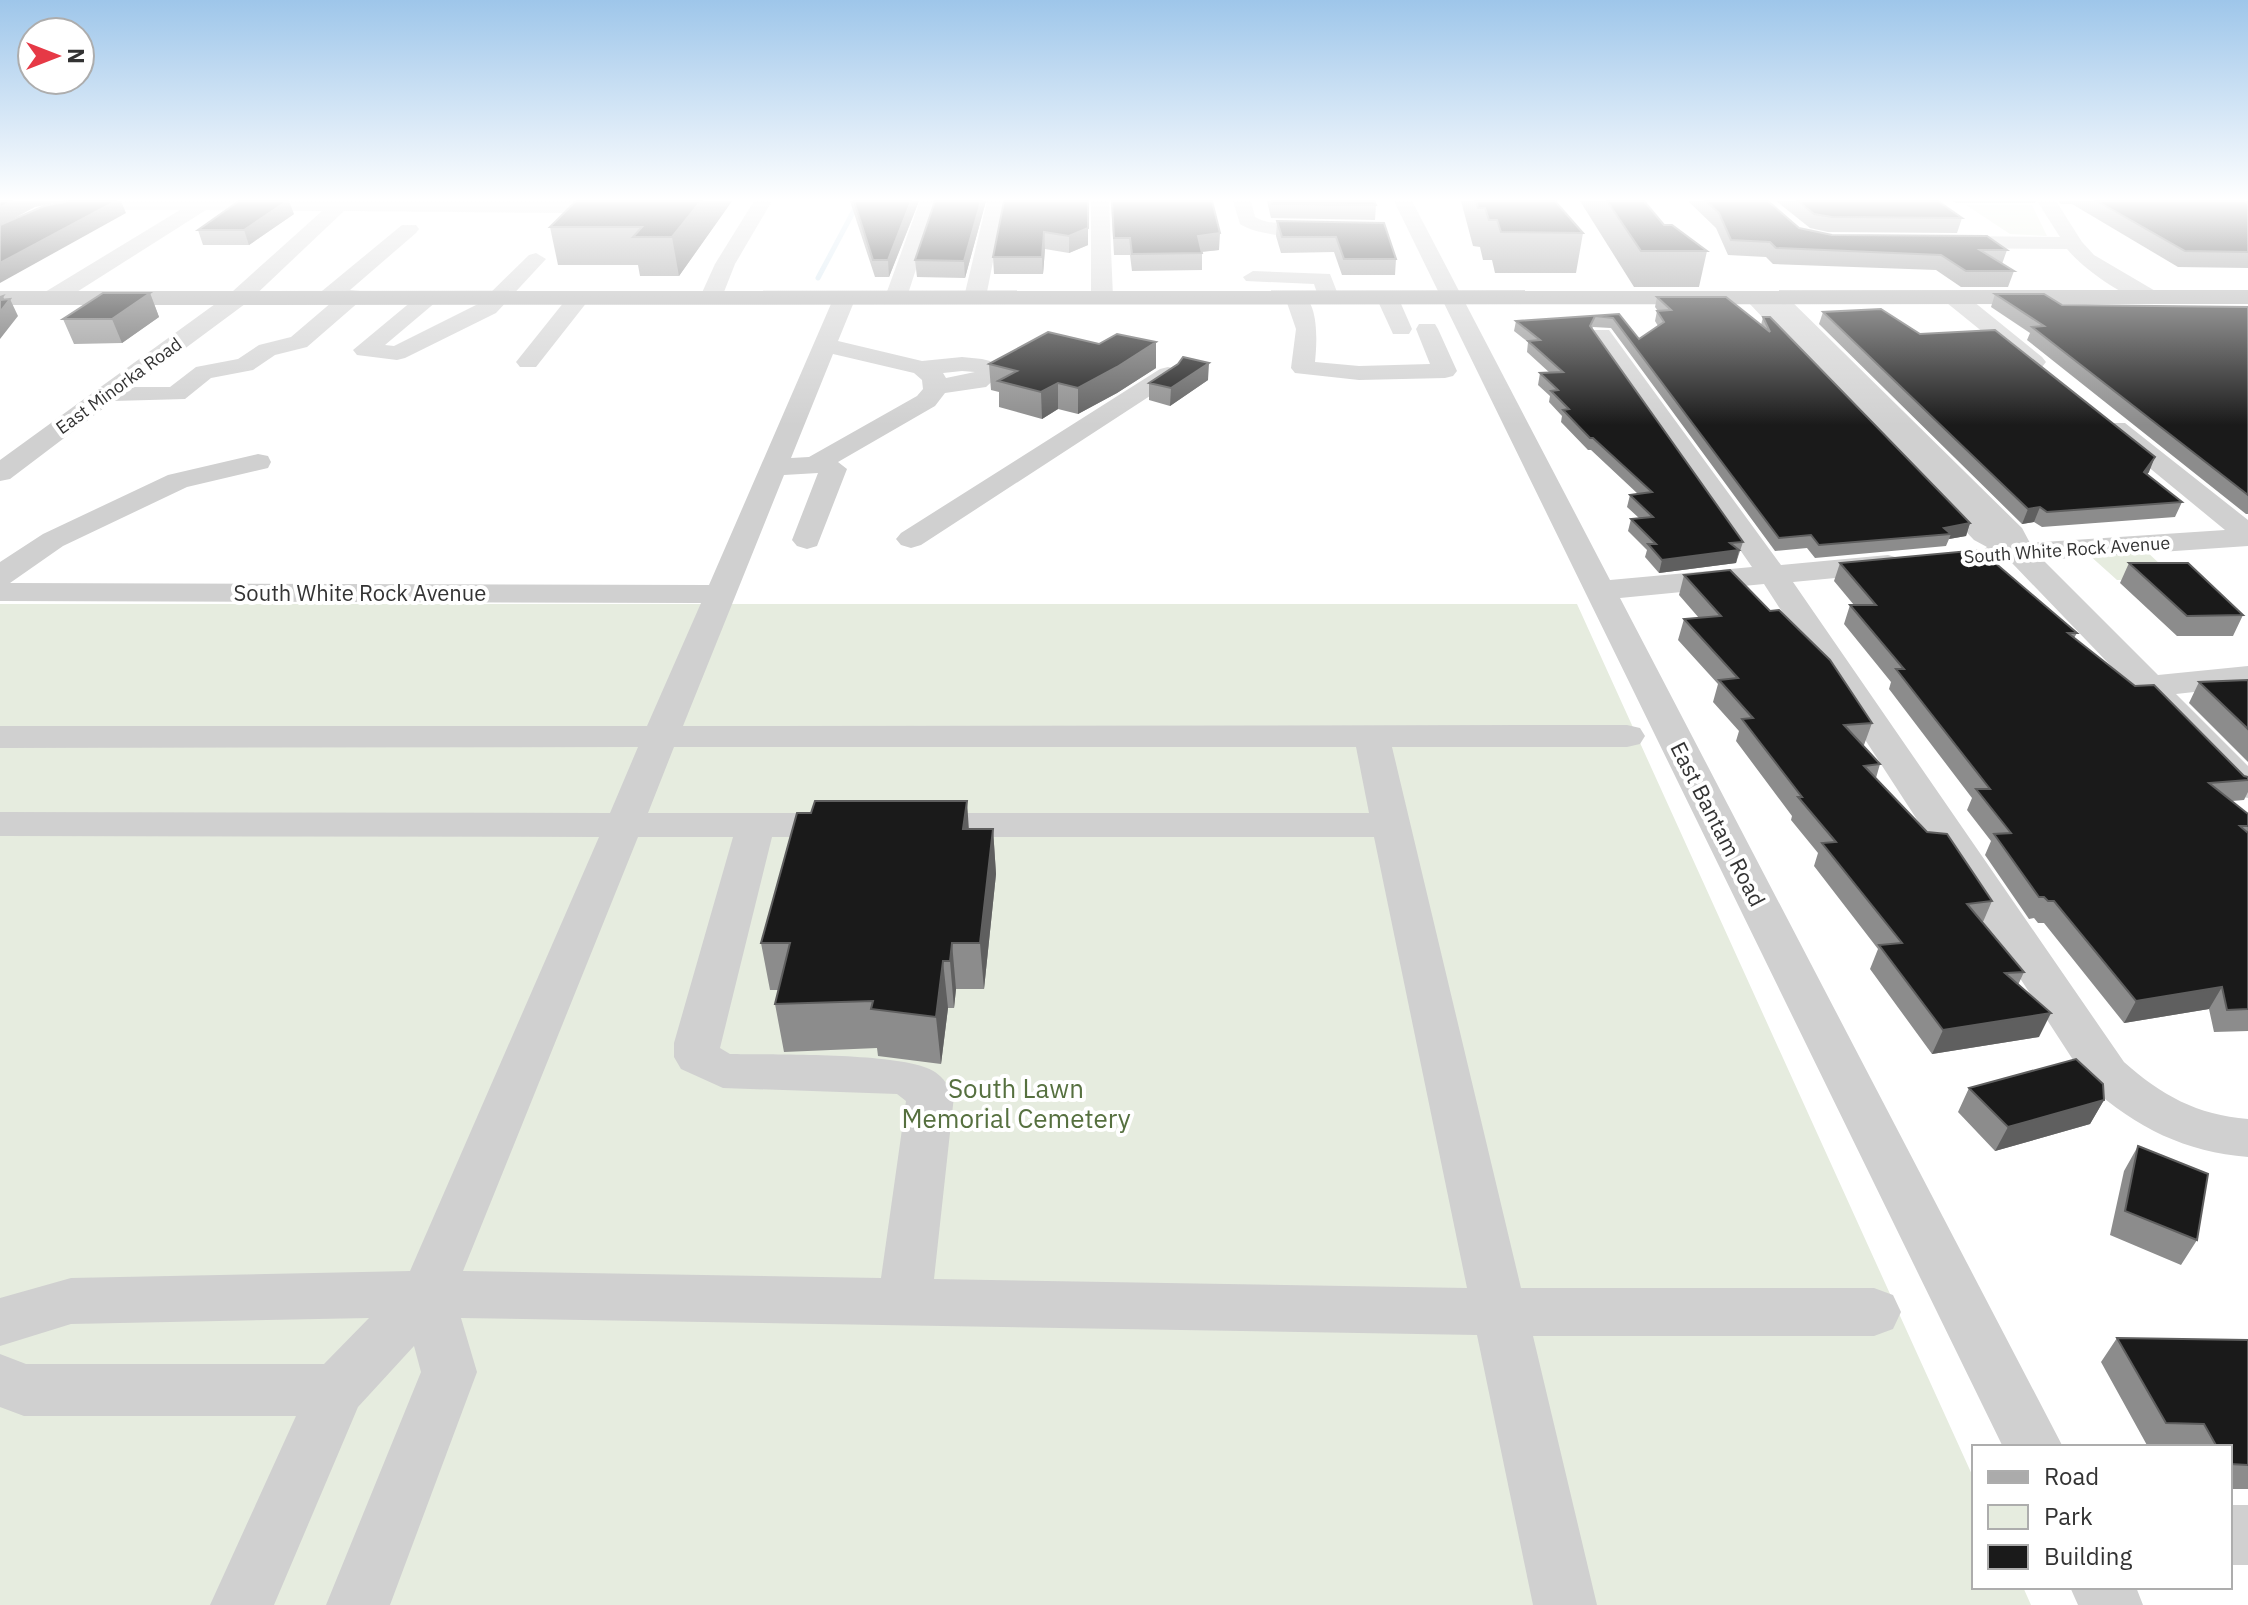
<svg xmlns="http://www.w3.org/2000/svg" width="2248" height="1605" font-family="'IBM Plex Sans',sans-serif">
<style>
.green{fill:#e6ecdf}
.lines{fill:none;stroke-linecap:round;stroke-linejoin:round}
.stream{stroke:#cfe2ee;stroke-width:5}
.minor{fill:#d0d0d0;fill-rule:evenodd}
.major{fill:#ababab;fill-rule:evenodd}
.wall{fill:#8c8c8c}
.shaded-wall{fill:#5f5f5f}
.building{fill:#1a1a1a;stroke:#5f5f5f;stroke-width:2}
.labels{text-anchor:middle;stroke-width:8;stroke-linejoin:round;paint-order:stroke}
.far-street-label{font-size:18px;fill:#333;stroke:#fff}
.street-label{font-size:22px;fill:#333;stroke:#fff}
.near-park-label{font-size:26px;fill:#56703f;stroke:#fff}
</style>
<rect width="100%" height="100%" fill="#fff"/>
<path class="green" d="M1966,205H2032L2047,236L2010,234Z
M2146,551L2176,579L2117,580L2088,554Z
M0,604H1577L1974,1479V1587H2023L2031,1605H0Z"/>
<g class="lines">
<path class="stream" d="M818,278L859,201"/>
<path class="minor" d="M77,201H582L573,211L566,213L344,211L249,301L133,387H170L196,367L238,359L259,345L291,337L332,302L322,301L319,296L322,291L402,225H416L419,229L416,233L350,290L360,291L363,296L360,301L307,347L275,355L253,370L211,378L185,399L113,401L10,479L0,481V460L233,291L322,211L206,210L61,302H45L42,297L45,292L180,210H87L49,218L0,243V229L36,210Z
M754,201H772L735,264L722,297L711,303L703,302L700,297L715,264Z
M920,201H938L907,297L896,303L888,302L885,297Z
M987,201H1005L986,297L975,303L964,297Z
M1091,201H1109L1113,297L1102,303L1091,297Z
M1233,201H1251L1255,217C1277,231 1321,214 1336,229C1322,243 1256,236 1240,224Z
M1394,201H1412L1610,580L1752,567L1590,335L1593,330H1609L1781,565L1888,555L1899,558L1903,564L1899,570L1888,573L1793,582L2124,1062C2161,1095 2197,1115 2248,1119V1157C2186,1152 2136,1128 2090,1086L1764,584L1620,598L2063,1447H2003Z
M2037,201H2056L2082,242L2094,255L2157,292L2160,297L2157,302C2134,307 2081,267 2067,249L1946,248L1936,242L1946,236L2060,237Z
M536,253L546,259L496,313L405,358L397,360L357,355L353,350L424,291H440L443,296L385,345L394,346L480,303L529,255Z
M1253,271L1330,274L1339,297L1328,303L1320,302L1314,284L1246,281L1243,277Z
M580,291L591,297L536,367H520L516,362L572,292Z
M845,291L856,297L838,341L922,361L962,357L982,359L990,361L1000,374L986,387L945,393L935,406L838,462L847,469L817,546L807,549L797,546L792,540L818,473L784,475L683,726L1627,725L1640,728L1645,736L1640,744L1627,747H1392L1521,1288H1874L1893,1295L1901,1312L1893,1329L1874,1336H1533L1597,1605H1533L1477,1335L461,1318L477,1372L390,1605H326L421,1372L414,1346L358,1407L274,1605H210L296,1416H24L0,1407V1354L26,1364H324L369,1318L71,1324L0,1346V1298L71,1278L410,1271L599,837L0,836V812L610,813L638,747L0,748V726H647L701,603L0,601V562L43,534L168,475L258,454L268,456L271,462L268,468L187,487L63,546L10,583L709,585L834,297ZM833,354L914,373L922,380L923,389L917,396L809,457L791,458ZM962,371L975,372L946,378L943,373ZM674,747H1356L1369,813H919L905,817L900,825L905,833L919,837H1374L1467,1288L934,1279L954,1096C949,1087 944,1078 935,1072C905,1052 772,1055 730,1054L720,1048L772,837H845L859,833L864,825L859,817L845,813H648ZM638,837H733L674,1043V1057L681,1069L723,1088L897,1094L906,1101L881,1278L463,1271Z
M1296,291C1320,297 1317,342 1315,362L1359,366L1430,364L1416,329L1419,324H1435L1438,329L1457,371L1453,376L1445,378L1359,380L1295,373L1291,368L1296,329L1285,297Z
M1387,291L1398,297L1412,329L1409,334H1393L1376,297Z
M1756,291L1765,294L1774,291L1782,292L2022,528L2030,543L2225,530L2107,433L2103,428L2107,423H2125L2248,520V546L2043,560L2158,675L2248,666V686L2176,694L2248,766V798L2235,795L2012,563L1982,561L1978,555L1987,547L1974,540L1748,302L1745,297Z
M1955,292L1963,293L2042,357L2046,362L2042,367H2026L1947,303L1944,298Z
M1168,367L1176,369L1180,374L1176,379L921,545L911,548L901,545L896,539L901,533L1160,369Z
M2230,1505H2248V1565H2230Z
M2070,1587H2136L2143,1605H2078Z"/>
<path class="major" d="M2248,290V304L0,305V291Z"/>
</g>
<path class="wall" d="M576,201H732L679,276H640L638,265H558L550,227Z
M850,201H919L889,277H875Z
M986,201L965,278L917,277L915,260Z
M1004,201H1088V245L1069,253L1045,249L1043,274H994L993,257Z
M1111,201H1212L1219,250L1202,252V270L1132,271L1130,255H1114Z
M1267,201H1374L1376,205L1375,220L1271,218Z
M1461,201H1555L1583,233L1576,273H1495L1492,260H1483L1480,247L1473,246Z
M1580,201H1644L1664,225L1707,251L1699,287H1634Z
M1688,201H1768L1799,228L1832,235L2007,250L2002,264L2014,271L2008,287H1961L1936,270L1773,264L1766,257L1728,255L1716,228Z
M1776,201H1938L1962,218L1957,233L1828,232L1810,228Z
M1952,201H2036L2035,203H1957Z
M2058,201H2248V268L2178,267L2072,204H2061Z
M294,214L249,245H203L198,230Z
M1277,221L1384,223L1396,259L1395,275H1342L1334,252L1281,253L1276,236Z
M150,293L159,317L122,343L74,344L63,319Z
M1995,294L2062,305L2248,307V514H2246L2027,340L2030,333L1991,307Z
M1657,297L1761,325L1763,317L1970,523L1966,536L1949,539L1946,546L1815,558L1807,548L1775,551L1611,328L1593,327L1592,329L1743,542L1736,563L1659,573L1645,557L1647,550L1628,531L1631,519L1639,518L1627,507L1630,495L1638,494L1591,450H1588L1561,422L1562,416L1549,402L1550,396L1538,385L1540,373H1550L1527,352L1528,342L1514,331L1516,321L1619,314L1639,339L1658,326L1655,321L1657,311H1658L1655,307Z
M1823,312L1920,334L2149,472L2147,474L2182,502L2175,517L2042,527L2034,522L2022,524L1819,324Z
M1156,342V368L1117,393L1078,414L1058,409L1042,419L999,407V392L991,390L989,364L1099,344Z
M1208,380L1170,406L1149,400V383Z
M1840,563L2077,633L2074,638L2244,776L2248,777V792L2244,800L2232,801L2248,814V1031L2214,1032L2209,1009L2124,1023L2044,923H2038L2034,918L2029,919L1985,855L1991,841L1967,810L1972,798L1889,689L1891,682L1844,624L1850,605H1854L1834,581Z
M2129,563L2243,615L2233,636H2177L2120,583Z
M1684,575L1872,723L1864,745H1862L1880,764L1876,778L1992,901L1983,922L2024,972L2018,985L2039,1037L1932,1054L1870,969L1878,949L1814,866L1818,853L1791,820L1792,816L1736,741L1739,731L1713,702L1718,684L1678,640L1684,619L1699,618L1679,595Z
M2248,680V762L2189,703L2199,682Z
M969,829H993L996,874L984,989H956L954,1008H948L941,1064L878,1056L877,1048L784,1052L775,1004L778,990H770L761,943Z
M1969,1088L2104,1100L2090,1124L1995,1151L1958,1112Z
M2138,1146L2197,1240L2181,1265L2110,1235L2124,1171Z
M2117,1338L2248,1340V1489H2230V1447H2148L2101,1362Z"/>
<path class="shaded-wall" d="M13,201H65L35,207L0,226V207Z
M116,201H121L126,213L0,283V263Z
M287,201H289L294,214L249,245L244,230Z
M701,201H732L679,276L672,237Z
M911,201H919L889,277L888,260Z
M981,201H986L965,278L964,261Z
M1088,201V245L1069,253V236Z
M1044,232L1045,249L1043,274L1042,257Z
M1220,233L1219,250L1198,252V236Z
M150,293L159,317L122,343L112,319Z
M3,296L6,304L10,299L18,316L0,339V300Z
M1156,342V368L1117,393L1078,414V388Z
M1209,363L1208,380L1170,406L1171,388Z
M1058,383V409L1042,419L1041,392Z
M2155,457L2149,472L2138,486L2144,472Z
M2040,507L2034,522L2022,524L2028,509Z
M1970,523L1966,536L1949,539L1951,534L1944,528Z
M1739,550L1736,563L1659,573L1662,560Z
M967,801L970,846L963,829Z
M993,829L996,874L984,989L980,943Z
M952,943L956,989L954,1008L950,961Z
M943,961L948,1008L941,1064L936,1017Z
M2222,987L2209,1009L2124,1023L2136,1001Z
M2051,1013L2039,1037L1932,1054L1943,1030Z
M2104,1100L2090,1124L1995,1151L2008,1127Z"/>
<path class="building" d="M0,201H13L0,207Z
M69,201H116L0,263V225L44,206Z
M239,201H287L244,230H198Z
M576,201H701L672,237H633L642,227H550Z
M854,201H911L888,260H873Z
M935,201H981L964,261L915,260Z
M1004,201H1088V228L1069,236L1044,232L1042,257H993Z
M1112,201H1212L1220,233L1198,236L1202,253L1132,254L1130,238H1114Z
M1272,201H1374L1376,205L1272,204Z
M1476,201H1555L1583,233L1501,232L1497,220H1489L1485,208H1478Z
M1607,201H1644L1664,225H1672L1707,251H1641Z
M1706,201H1768L1799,228L1832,235L1987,236L2007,250H1980L2014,271H1966L1941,255L1776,248L1770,242L1731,240L1719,213Z
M1798,201H1938L1962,218L1832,217L1814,214Z
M2097,201H2244L2248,203V252L2185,251Z
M1277,221L1384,223L1396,259H1344L1336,237H1282Z
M103,293H150L112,319H63Z
M1995,294H2044L2062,305L2248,307V495L2032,327L2044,326Z
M3,296L0,300L10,299L0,312V297Z
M1657,297H1726L1770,332L1763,317H1770L1970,523L1944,528L1951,534L1819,545L1811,535L1779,538L1613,318L1595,316L1590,326L1743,542L1730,543L1739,550L1662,560L1648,544H1656L1631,519L1653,517L1630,495L1652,492L1593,438H1590L1563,410L1569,409L1551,391L1558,390L1540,373L1563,372L1528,341L1540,340L1516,321L1619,314L1639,339L1664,322L1657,311L1671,310Z
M1881,309L1920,334L1995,330L2155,457L2144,472L2182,502L2047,512L2040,507L2028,509L1823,312Z
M1048,332L1099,344L1117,334L1156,342L1117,367L1078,388L1058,383L1041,392L998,381L1017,371L989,364Z
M1183,357L1209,363L1171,388L1149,383L1178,364Z
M1980,550L2077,633H2068L2135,686L2154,685L2244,776L2248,777V780L2209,783L2248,814V826H2240L2248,833V1009L2227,1010L2222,987L2136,1001L2054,901H2048L2044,897H2039L1994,834L2011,833L1976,789H1990L1896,669H1904L1850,605H1876L1840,563Z
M2129,563H2188L2243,615L2187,616Z
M1730,570L1770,611L1779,610L1830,660L1872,723L1844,725L1880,764L1864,766L1927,832L1947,834L1992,901L1967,904L2024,972L2005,973L2051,1013L1943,1030L1879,945L1902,943L1822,843L1836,842L1798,797H1802L1742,719L1753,718L1719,680L1738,678L1684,619L1721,616L1684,575Z
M2248,680V729L2199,682Z
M815,801H967L963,829H993L980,943H952L950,961H943L936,1017L871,1009L873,1001L775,1004L790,943H761L797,813H811Z
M2076,1059L2103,1084L2104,1100L2008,1127L1969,1088Z
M2138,1146L2208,1174L2197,1240L2125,1211Z
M2117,1338L2248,1340V1465L2230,1464V1447H2217L2204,1424L2166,1423Z"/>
<linearGradient id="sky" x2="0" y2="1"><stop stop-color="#9ec6ea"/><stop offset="0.47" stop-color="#fff"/><stop offset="1" stop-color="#fff" stop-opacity="0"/></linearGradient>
<rect width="2248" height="425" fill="url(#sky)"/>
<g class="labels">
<g class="far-street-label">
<text transform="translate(119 386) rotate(-36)" y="6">East Minorka Road</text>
<text transform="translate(2067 550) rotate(-4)" y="6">South White Rock Avenue</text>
</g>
<g class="street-label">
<text x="360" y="601">South White Rock Avenue</text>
<text transform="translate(1718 824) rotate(63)" y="8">East Bantam Road</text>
</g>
<g class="near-park-label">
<text x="1016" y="1098">South Lawn<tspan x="1016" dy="30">Memorial Cemetery</tspan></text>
</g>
</g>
<rect x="1972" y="1445" width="260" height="144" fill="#ffffff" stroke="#adadad" stroke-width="2"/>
<rect x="1988" y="1471" width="40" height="12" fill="#ababab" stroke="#adadad" stroke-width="2"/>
<text x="2044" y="1485" font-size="24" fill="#333333">Road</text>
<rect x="1988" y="1505" width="40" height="24" fill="#e6ecdf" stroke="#adadad" stroke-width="2"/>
<text x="2044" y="1525" font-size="24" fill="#333333">Park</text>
<rect x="1988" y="1545" width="40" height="24" fill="#1a1a1a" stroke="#adadad" stroke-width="2"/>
<text x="2044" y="1565" font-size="24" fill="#333333">Building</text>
<g transform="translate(56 56) rotate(90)"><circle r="38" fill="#ffffff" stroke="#adadad" stroke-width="2"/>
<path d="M0-6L14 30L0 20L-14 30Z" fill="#e63946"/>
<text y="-12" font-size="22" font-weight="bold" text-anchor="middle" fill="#333333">N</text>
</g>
</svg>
